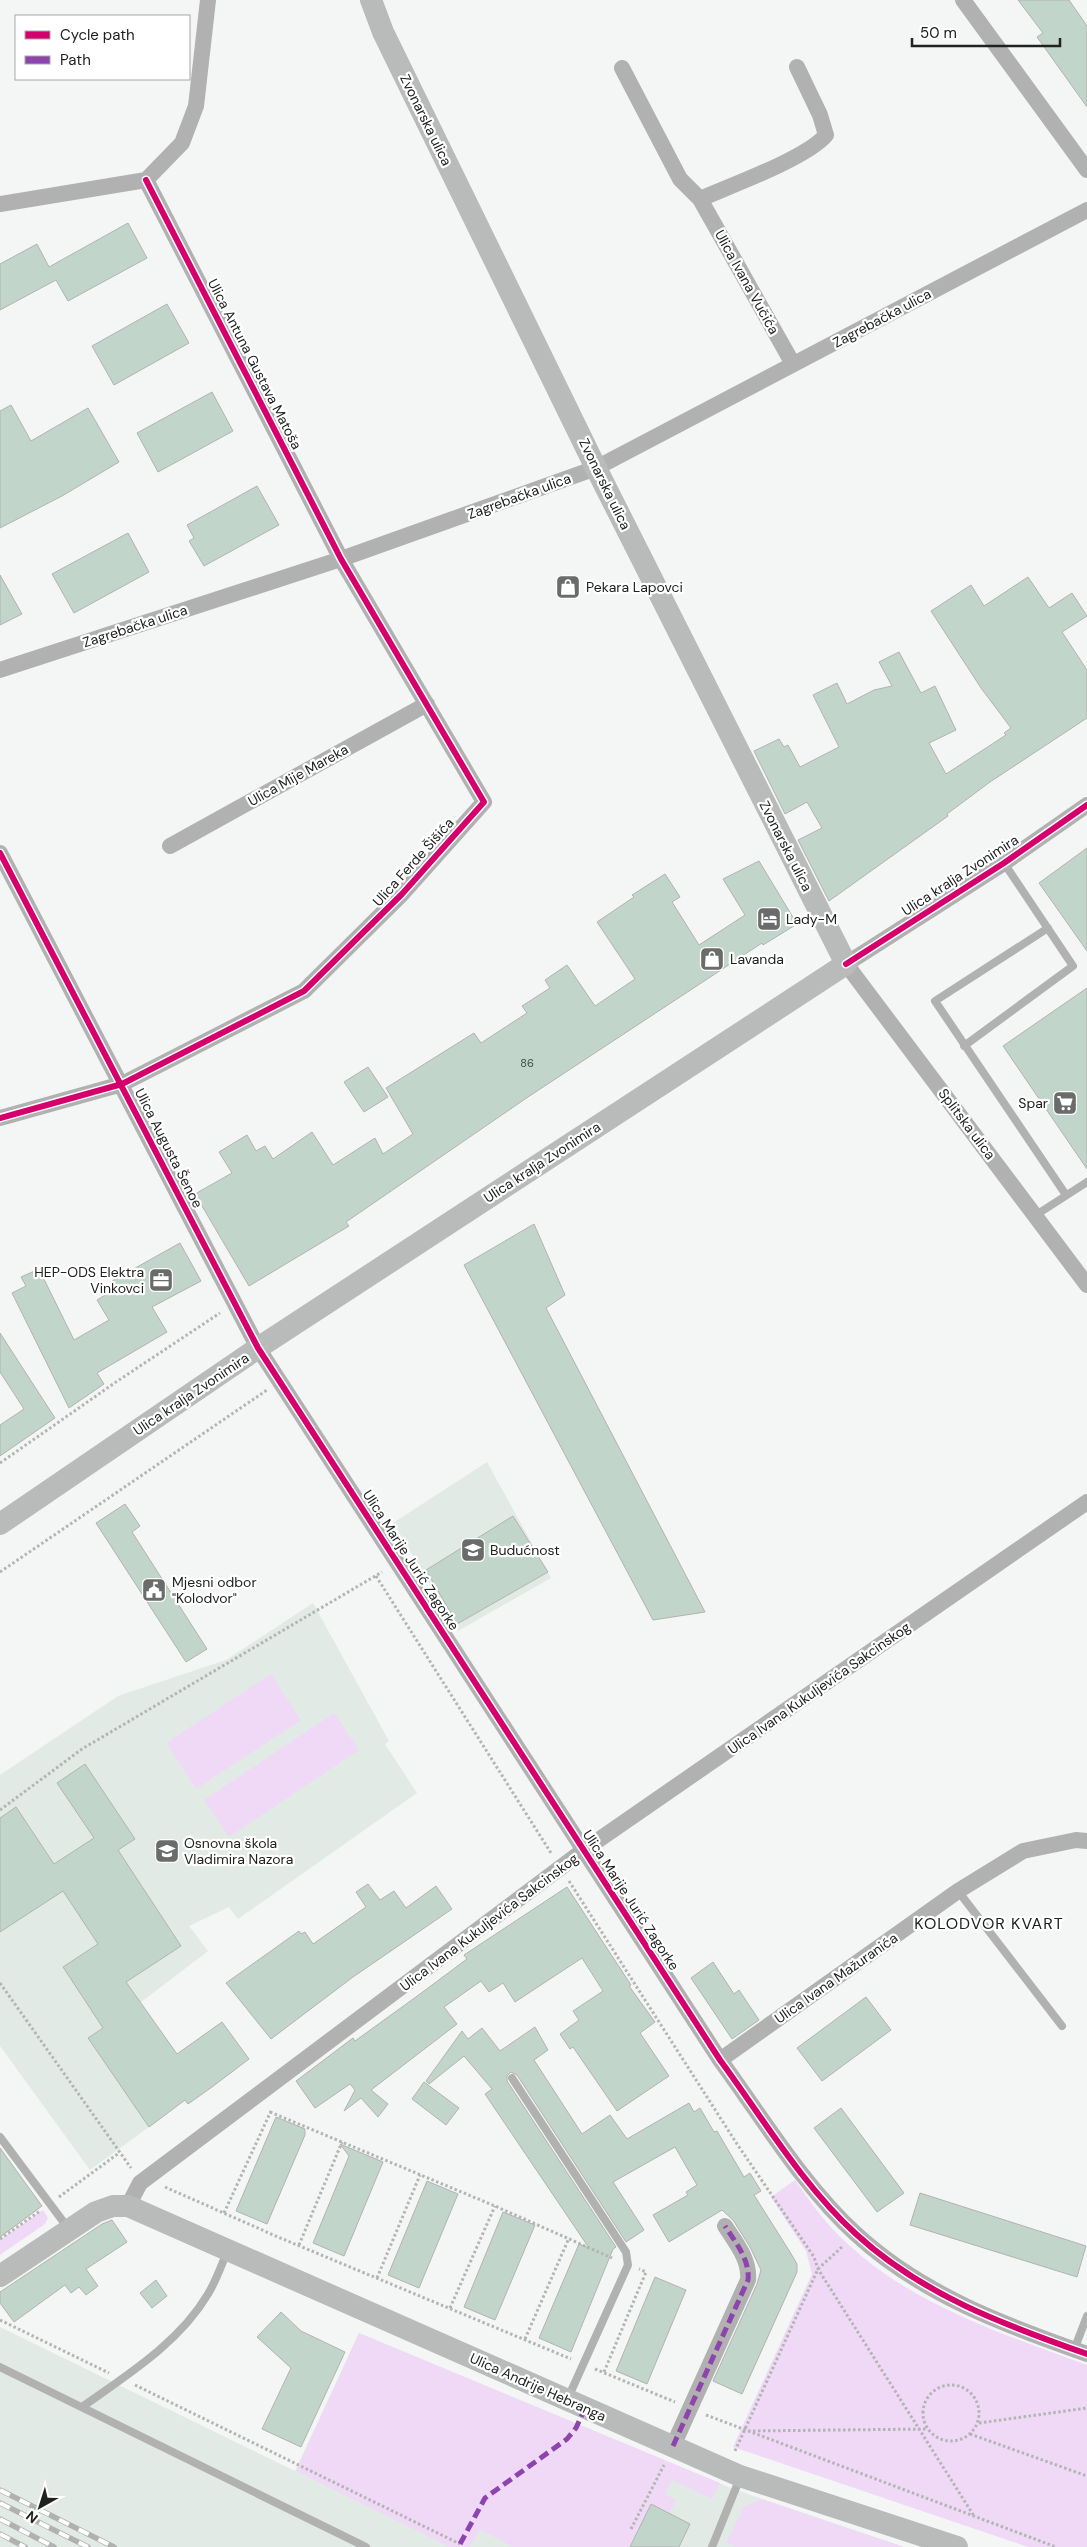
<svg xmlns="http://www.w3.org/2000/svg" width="1087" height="2547" font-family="'DM Sans',sans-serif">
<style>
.built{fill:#e2eae5}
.green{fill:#f0d9f6}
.building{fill:#c2d5ca;stroke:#b1b3b2}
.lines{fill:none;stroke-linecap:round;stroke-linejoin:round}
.path{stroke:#b3b5b4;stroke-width:3;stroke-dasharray:2.5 2.5;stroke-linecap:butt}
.lane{stroke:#b1b1b1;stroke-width:8}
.street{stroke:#b1b1b1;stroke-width:16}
.secondary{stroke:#b9baba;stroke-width:22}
.rail-casing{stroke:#b0b1b1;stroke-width:5.5}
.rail{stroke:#fff;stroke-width:4;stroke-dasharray:11;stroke-linecap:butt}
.quiet{stroke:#8e44ad;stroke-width:5;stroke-dasharray:10 5;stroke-linecap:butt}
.cycleway-casing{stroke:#fff;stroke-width:9}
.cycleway{stroke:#d6006c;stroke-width:6}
.labels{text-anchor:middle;stroke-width:4.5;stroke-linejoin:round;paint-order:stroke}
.number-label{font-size:11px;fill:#484f4a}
.street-label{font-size:14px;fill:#202220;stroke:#fff}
.poi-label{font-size:14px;fill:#202220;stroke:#fff;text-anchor:start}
.quarter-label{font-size:16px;letter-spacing:1px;fill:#202220;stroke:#fff}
</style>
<rect width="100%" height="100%" fill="#f4f6f5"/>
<path class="built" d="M487,1462L551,1578L458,1631L393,1523Z
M313,1603L389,1741L385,1744L417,1793L238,1919L229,1907L189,1926L208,1951L140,2003L88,2038L149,2127L90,2170L0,2046V1775L118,1696L226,1660Z
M0,2327L295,2471L359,2333L736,2490L904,2547H0Z"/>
<path class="green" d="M271,1674L301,1720L196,1789L166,1743Z
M334,1713L359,1750L229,1837L204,1800Z
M795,2180C804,2192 812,2205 822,2217C890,2298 992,2330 1087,2365V2547H1028L733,2447L812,2274L806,2251L771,2197Z
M43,2210L48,2218L45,2224L0,2255V2240Z
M359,2333L720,2483L712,2499L672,2480L665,2494L676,2500L669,2514L651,2505L630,2547H513L480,2529L470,2547H450L296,2471Z
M761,2499L904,2547H736L726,2543L744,2507Z"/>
<path class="building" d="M1018,0H1069L1087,26V107L1037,37L1043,33Z
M128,223L147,258L68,301L56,280L0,310V264L37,244L49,267Z
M167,304L189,343L114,385L92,346Z
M212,392L233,431L158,472L137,433Z
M11,405L31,441L88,408L119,462L62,496L0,528V411Z
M257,486L279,525L204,566L189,541L194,538L187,525Z
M128,533L149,572L74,613L52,574Z
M0,575L22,614L0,625Z
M1028,577L1049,608L1072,593L1087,616L1062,632L1087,670V718L990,782L947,814L948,816L829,901L798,840L822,828L807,802L785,814L754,751L779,739L784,747L788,745L800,767L839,747L813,695L837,683L847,704L874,690L892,686L879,662L899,652L921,693L935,686L956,730L929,743L946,774L1006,735L1004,733L1011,728L981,688L931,611L971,585L984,606Z
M1087,848V951L1039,883Z
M759,861L797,924L763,945L762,943L528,1097L346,1222L349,1226L249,1286L195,1194L232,1173L219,1152L247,1135L256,1151L265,1146L273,1159L312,1132L333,1165L375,1138L383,1154L413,1134L386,1088L474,1033L481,1043L527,1013L522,1006L550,988L545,980L567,965L595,1006L635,979L597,922L634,897L632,895L665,874L680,897L672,902L699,945L745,915L723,879Z
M1087,988V1169L1003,1046Z
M368,1067L388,1097L364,1112L344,1082Z
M534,1224L565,1295L546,1308L705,1612L653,1620L464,1265Z
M180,1243L201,1281L152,1307L167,1332L97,1373L104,1384L69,1408L12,1293L26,1286L21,1277L39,1269L74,1340L109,1320L97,1300L115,1289L112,1281Z
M0,1333L55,1418L0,1456V1425L24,1409L0,1372Z
M125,1504L140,1526L132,1532L207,1649L186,1662L96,1523Z
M513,1516L548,1572L457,1624L426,1570Z
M85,1764L135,1839L118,1850L181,1946L126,1982L177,2054L222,2022L249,2059L212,2087L188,2104L185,2100L149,2127L88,2038L103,2028L63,1967L98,1944L63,1891L0,1932V1818L16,1807L54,1864L94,1838L57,1783Z
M368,1884L380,1900L394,1891L406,1908L436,1886L452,1909L353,1977L271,2039L226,1983L299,1931L301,1934L305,1932L313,1944L366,1907L356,1892Z
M567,1887L631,1985L629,1986L655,2022L640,2033L669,2076L617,2111L573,2047L570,2049L560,2034L579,2020L573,2011L603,1991L582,1958L515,2002L503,1983L489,1992L481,1981L444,2007L457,2024L371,2090L388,2104L378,2117L361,2098L344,2111L355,2090L350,2084L315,2108L296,2081L353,2038L355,2041L420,1994L467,1959L464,1955Z
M713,1962L734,1994L739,1990L759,2020L732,2039L691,1978Z
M866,1997L891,2030L822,2081L797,2048Z
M535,2027L548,2050L534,2060L582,2134L610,2115L627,2139L689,2103L694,2112L700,2108L714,2132L717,2131L744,2177L750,2173L761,2191L754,2195L790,2252L797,2264V2272L742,2394L713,2381L757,2284L761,2270L750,2247L733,2220L722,2210L669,2242L653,2215L688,2195L686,2192L697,2185L675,2147L613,2182L644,2230L626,2242L517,2075L511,2072L507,2076V2081L616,2247L613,2249L571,2352L539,2338L579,2244L589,2248L485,2094L492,2089L464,2056L429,2084L426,2081L462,2031L468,2039L482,2028L500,2051Z
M424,2082L459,2108L446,2125L412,2099Z
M841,2108L904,2193L877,2212L814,2128Z
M276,2117L305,2129V2135L267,2224L236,2211Z
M340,2144L383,2162L344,2256L313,2243L349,2156Z
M0,2148L42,2206L0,2237Z
M427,2181L458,2194L419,2288L388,2275Z
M920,2193L1086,2246L1077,2277L910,2225Z
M503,2212L535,2225L495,2320L464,2307Z
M112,2220L127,2242L86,2269L98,2286L86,2295L79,2287L71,2293L65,2285L14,2322L0,2303V2292L102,2224Z
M655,2277L686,2290L647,2384L616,2371Z
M156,2280L167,2296L152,2308L140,2293Z
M281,2312L301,2331L345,2352L301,2447L262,2429L291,2368L257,2337Z
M651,2504L690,2524L679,2547H630Z"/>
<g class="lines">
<path class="path" d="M0,1463L116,1382L220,1313
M0,1572L267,1390
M376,1576L551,1853
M0,1810L82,1749L382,1572
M569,1881L737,2144L814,2257L818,2269L974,2516
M0,1983L131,2168
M270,2112L495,2206L612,2258
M165,2187L278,2237L571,2359
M59,2197L119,2153
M224,2213L271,2111
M0,2239L40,2211
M299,2245L342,2142
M377,2278L420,2175
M450,2308L495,2206
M0,2320L109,2373
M525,2339L569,2238
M595,2369L675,2402
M604,2372L646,2272L639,2269
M923 2413a28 28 0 1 1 56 0a28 28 0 1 1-56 0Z
M135,2385L460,2544
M706,2415L1056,2547
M979,2423L1087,2408
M748,2431L927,2429
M970,2434L1087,2476
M735,2451L818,2269L843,2246
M631,2529L664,2465"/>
<path class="lane" d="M1048,928L935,1001L1066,1195
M964,1046L1073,966L1004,863
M1036,1215L1087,1182
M958,1891L1062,2026
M512,2078L626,2252L628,2265L568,2398
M0,2137L68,2228
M1074,2350L1087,2316
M0,2367L366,2547
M82,2407C127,2375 179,2343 208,2294C216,2281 221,2266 227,2252
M712,2547L740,2478"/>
<path class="street" d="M963,0L1087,170
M622,68L680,179L700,199L793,364
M700,199C730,186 807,158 826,135L820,115L797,67
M0,204L146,180L182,143L196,106L208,0
M0,670L341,559L596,468L1087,210
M1087,805L1004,863L846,964L1087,1285
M170,846L427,704
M0,853L258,1348L720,2060C762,2117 803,2186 856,2234C921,2294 1004,2325 1087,2354
M0,1118L122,1084L304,991L402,894L484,802L341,559L146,180
M720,2060L958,1891L1023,1851L1076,1840L1087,1841
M128,2206L140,2183L584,1850L1087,1502
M673,2446L748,2280C750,2260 736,2243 725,2226"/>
<path class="secondary" d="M0,1524L258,1348L846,964L596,468L383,32L371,0
M0,2276L96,2212L113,2206H128L740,2476L957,2547"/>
<defs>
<path id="rail" d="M0,2490L114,2547
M0,2503L88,2547
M0,2519L54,2547
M0,2534L25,2547"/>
</defs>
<use href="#rail" class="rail-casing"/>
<use href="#rail" class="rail"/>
<path class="quiet" d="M673,2446L748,2280C750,2260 736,2243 725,2226
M460,2544L485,2498L567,2439L576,2428L585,2408"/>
<defs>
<path id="cycleway" d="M0,853L258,1348L720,2060C762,2117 803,2186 856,2234C921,2294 1004,2325 1087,2354
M846,964L1004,863L1087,805
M0,1118L122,1084L304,991L402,894L484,802L341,559L146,180"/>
</defs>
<use href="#cycleway" class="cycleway-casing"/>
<use href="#cycleway" class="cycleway"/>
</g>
<defs>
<symbol id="shop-square" viewBox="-11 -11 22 22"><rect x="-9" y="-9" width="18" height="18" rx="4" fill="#6a6c6b" stroke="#fff"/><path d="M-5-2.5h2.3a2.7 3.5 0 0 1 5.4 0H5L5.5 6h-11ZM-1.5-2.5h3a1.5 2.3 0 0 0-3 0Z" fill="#fff"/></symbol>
<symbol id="hotel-square" viewBox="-11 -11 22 22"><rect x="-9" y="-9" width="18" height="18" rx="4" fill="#6a6c6b" stroke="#fff"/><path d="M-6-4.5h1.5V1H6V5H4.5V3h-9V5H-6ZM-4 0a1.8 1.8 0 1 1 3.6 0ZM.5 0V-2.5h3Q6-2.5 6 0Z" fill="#fff"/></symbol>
<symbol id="supermarket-square" viewBox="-11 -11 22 22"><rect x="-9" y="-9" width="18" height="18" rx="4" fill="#6a6c6b" stroke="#fff"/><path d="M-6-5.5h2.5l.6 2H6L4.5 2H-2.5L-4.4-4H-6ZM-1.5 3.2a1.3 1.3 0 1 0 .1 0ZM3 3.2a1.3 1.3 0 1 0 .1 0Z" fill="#fff"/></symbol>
<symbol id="office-square" viewBox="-11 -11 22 22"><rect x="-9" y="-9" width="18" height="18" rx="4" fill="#6a6c6b" stroke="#fff"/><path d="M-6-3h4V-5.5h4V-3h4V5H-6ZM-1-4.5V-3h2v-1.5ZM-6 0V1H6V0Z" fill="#fff"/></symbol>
<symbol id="school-square" viewBox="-11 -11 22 22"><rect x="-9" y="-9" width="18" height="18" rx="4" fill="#6a6c6b" stroke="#fff"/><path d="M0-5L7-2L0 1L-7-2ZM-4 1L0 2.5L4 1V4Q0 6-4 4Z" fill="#fff"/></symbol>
<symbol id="civic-square" viewBox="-11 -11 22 22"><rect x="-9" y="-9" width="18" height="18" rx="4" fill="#6a6c6b" stroke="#fff"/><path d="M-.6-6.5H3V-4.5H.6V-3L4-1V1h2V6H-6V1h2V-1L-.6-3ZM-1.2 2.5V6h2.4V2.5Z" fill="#fff"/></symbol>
</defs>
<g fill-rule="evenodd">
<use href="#shop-square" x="554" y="573" width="28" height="28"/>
<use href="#hotel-square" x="755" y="905" width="28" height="28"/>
<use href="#shop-square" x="698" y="945" width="28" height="28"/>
<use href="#supermarket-square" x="1051" y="1089" width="28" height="28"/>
<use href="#office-square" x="147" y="1266" width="28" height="28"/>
<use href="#school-square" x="459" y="1536" width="28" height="28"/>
<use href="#civic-square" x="140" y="1576" width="28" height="28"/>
<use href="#school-square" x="153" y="1837" width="28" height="28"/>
</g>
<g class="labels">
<g class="number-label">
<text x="527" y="1067">86</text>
</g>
<g class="street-label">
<text transform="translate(426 120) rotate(64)" y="5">Zvonarska ulica</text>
<text transform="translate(747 282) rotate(61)" y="5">Ulica Ivana Vučića</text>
<text transform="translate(882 318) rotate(-28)" y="5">Zagrebačka ulica</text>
<text transform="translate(255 364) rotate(63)" y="5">Ulica Antuna Gustava Matoša</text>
<text transform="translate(605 484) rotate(64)" y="5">Zvonarska ulica</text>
<text transform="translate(519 496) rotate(-20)" y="5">Zagrebačka ulica</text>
<text transform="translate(135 626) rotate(-18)" y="5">Zagrebačka ulica</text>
<text transform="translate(298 775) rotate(-29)" y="5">Ulica Mije Mareka</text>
<text transform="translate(786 846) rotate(63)" y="5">Zvonarska ulica</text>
<text transform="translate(413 862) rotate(-48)" y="5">Ulica Ferde Šišića</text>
<text transform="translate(960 875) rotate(-33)" y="5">Ulica kralja Zvonimira</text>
<text transform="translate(967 1124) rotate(53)" y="5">Splitska ulica</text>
<text transform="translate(169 1148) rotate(63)" y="5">Ulica Augusta Šenoe</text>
<text transform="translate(542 1162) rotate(-33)" y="5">Ulica kralja Zvonimira</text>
<text transform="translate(191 1394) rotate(-34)" y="5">Ulica kralja Zvonimira</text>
<text transform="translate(411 1560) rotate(57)" y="5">Ulica Marije Jurić Zagorke</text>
<text transform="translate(819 1688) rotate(-35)" y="5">Ulica Ivana Kukuljevića Sakcinskog</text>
<text transform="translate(631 1900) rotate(57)" y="5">Ulica Marije Jurić Zagorke</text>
<text transform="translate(489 1922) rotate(-37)" y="5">Ulica Ivana Kukuljevića Sakcinskog</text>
<text transform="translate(836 1978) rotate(-35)" y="5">Ulica Ivana Mažuranića</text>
<text transform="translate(538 2387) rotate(24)" y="5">Ulica Andrije Hebranga</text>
</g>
<g class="poi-label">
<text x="586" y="592">Pekara Lapovci</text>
<text x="786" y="924">Lady-M</text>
<text x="730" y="964">Lavanda</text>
<text x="1048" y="1108" text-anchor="end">Spar</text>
<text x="144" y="1277" text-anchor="end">HEP-ODS Elektra<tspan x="144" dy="16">Vinkovci</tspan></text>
<text x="490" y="1555">Budućnost</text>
<text x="172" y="1587">Mjesni odbor<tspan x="172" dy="16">"Kolodvor"</tspan></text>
<text x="184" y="1848">Osnovna škola<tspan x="184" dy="16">Vladimira Nazora</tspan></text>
</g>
<g class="quarter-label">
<text x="989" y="1929">KOLODVOR KVART</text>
</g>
</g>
<rect x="15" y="15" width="175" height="65" fill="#ffffff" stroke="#a6a7a6"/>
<rect x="25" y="31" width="25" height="8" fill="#d6006c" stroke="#a6a7a6"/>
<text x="60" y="40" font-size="15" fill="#202220">Cycle path</text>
<rect x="25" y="56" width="25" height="8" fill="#8e44ad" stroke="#a6a7a6"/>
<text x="60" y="65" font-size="15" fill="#202220">Path</text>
<g transform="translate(40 2507) rotate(219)" stroke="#ffffff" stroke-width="4" paint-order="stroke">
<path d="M0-4L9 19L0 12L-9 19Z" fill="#202220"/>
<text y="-8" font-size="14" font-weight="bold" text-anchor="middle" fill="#202220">N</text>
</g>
<path d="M912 38v8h148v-8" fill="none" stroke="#202220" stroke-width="2.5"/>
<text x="920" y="38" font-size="15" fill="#202220" stroke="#ffffff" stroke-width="4" paint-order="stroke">50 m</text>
</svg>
